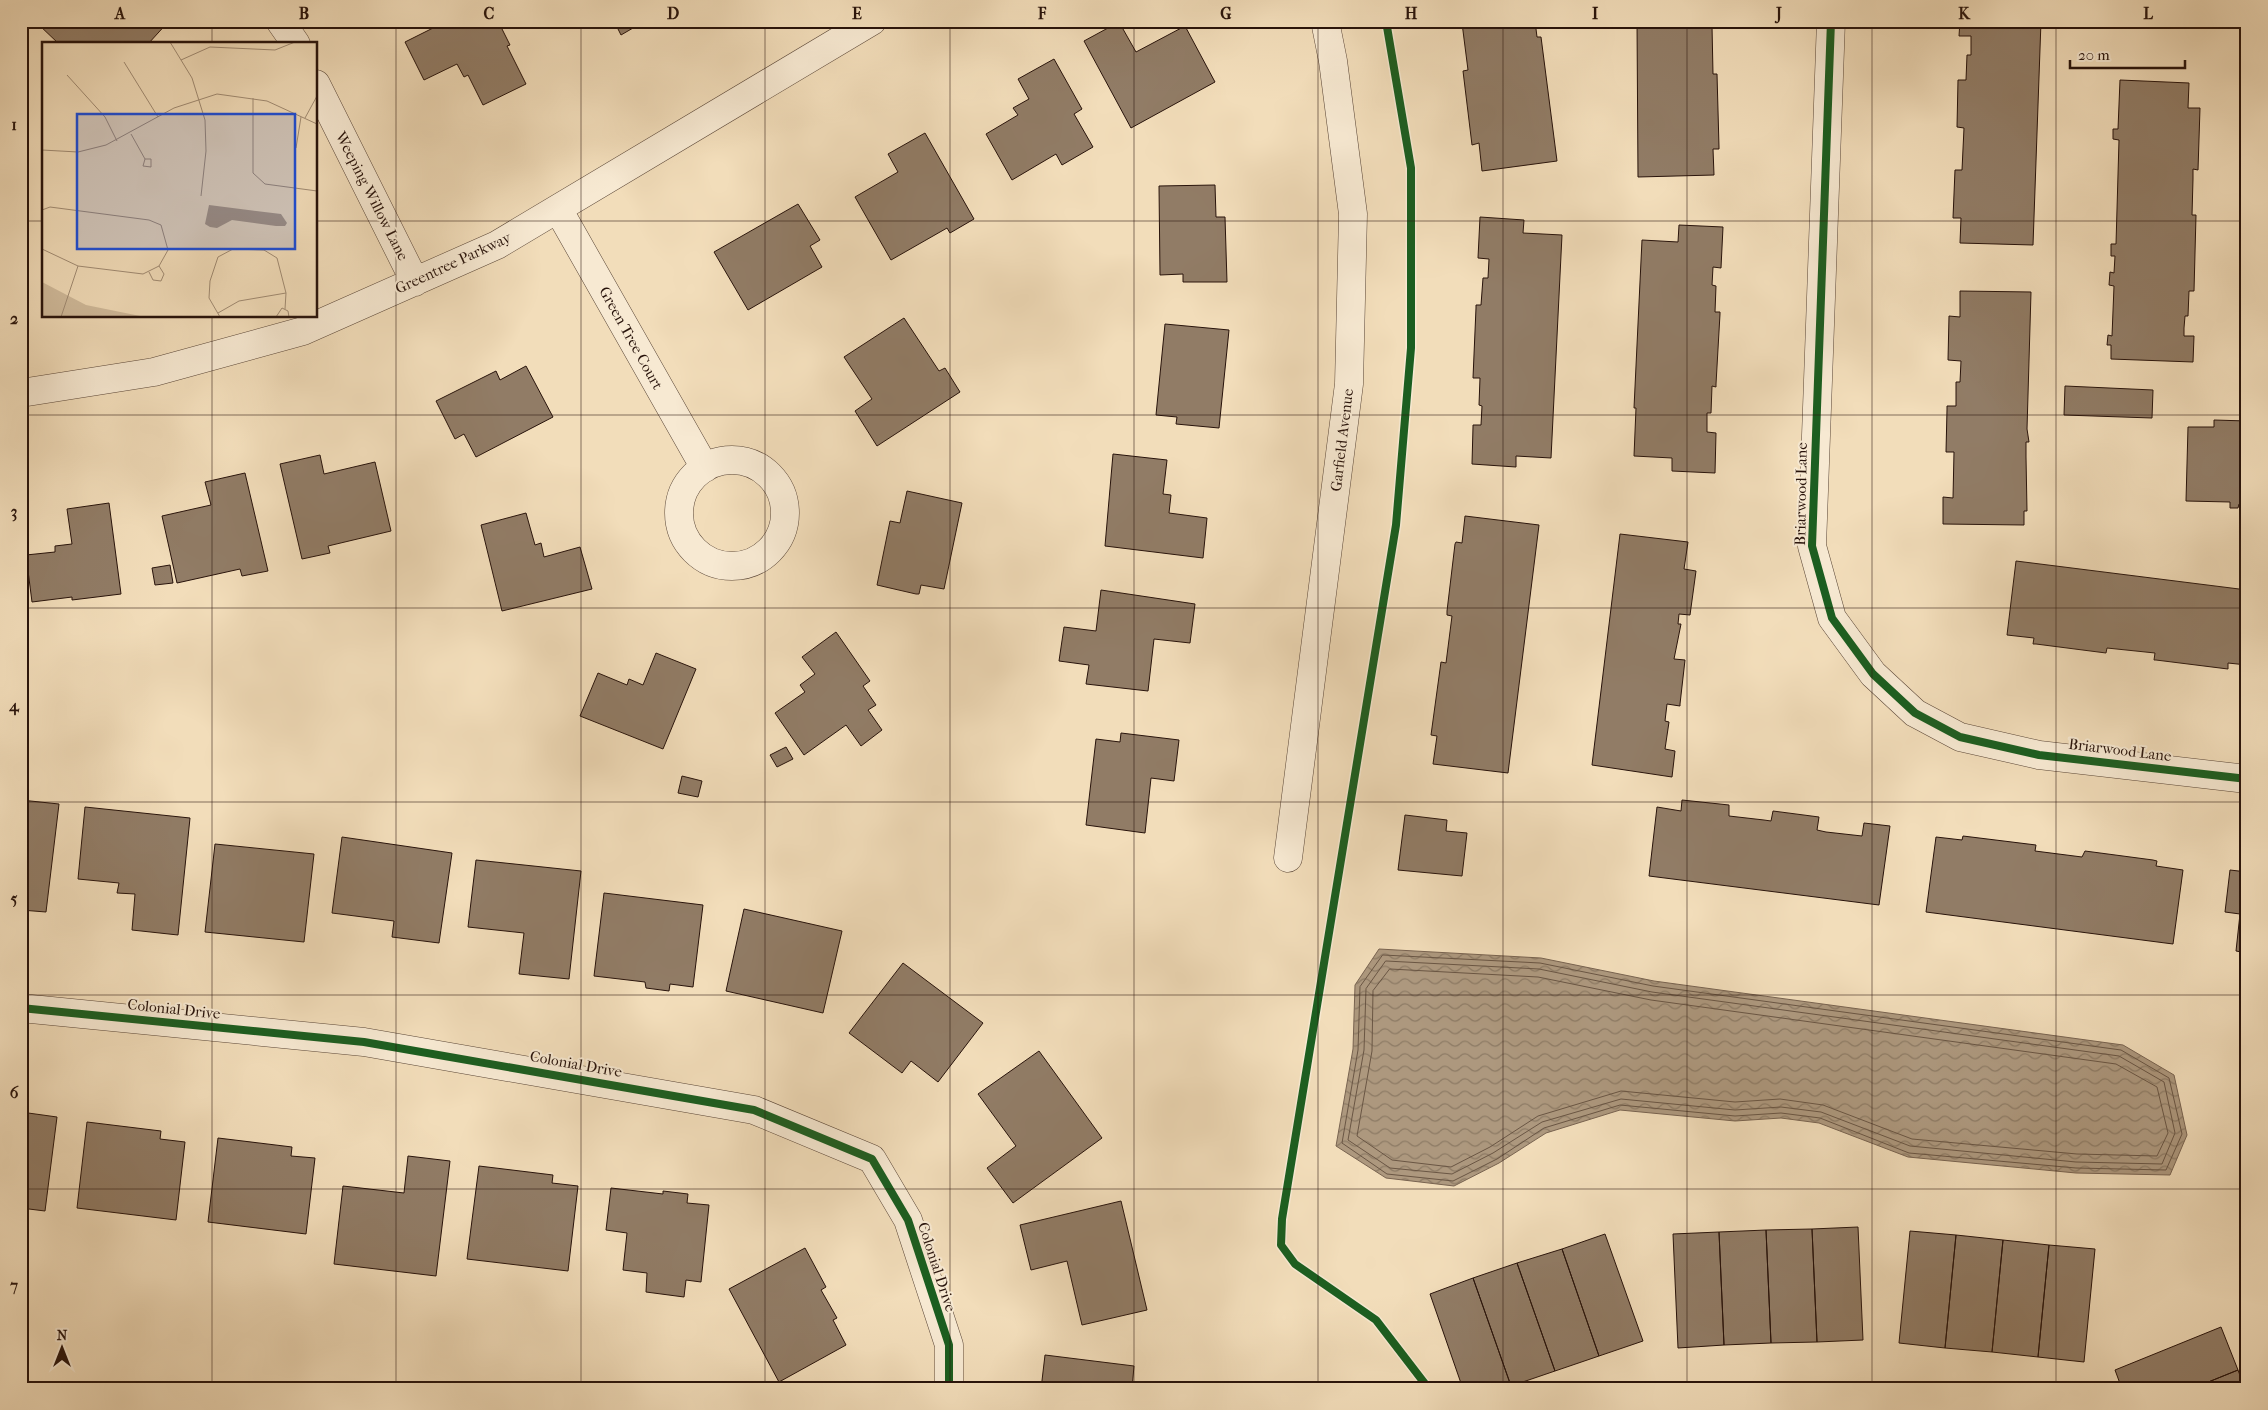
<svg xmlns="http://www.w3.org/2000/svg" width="2268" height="1410" font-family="'IM FELL French Canon',serif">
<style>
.water{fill:url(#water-waves);stroke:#786350}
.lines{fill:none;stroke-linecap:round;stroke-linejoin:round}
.shore{stroke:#6a5644;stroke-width:1}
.building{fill:#917c66;stroke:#28130b}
.street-casing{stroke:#5a4637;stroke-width:29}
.street{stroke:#f7e9d2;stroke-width:28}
.cycleway-casing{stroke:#f7e9d2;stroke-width:11}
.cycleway{stroke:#1b5e20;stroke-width:8}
.grid{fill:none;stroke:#28130b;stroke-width:1;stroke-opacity:0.55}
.labels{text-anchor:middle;stroke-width:4;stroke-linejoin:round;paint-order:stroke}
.street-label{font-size:15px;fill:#28130b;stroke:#f7e9d2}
.inset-road{fill:none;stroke:#a18c74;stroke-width:1}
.view{fill:#1d4ed8;fill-opacity:0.15;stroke:#1d4ed8;stroke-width:2.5}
.inset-edge{fill:none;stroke:#28130b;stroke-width:2.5}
.neatline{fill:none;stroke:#28130b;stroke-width:2}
.grid-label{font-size:16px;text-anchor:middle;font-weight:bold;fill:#28130b}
</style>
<defs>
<pattern id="water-waves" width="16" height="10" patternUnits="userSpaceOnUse" patternTransform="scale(1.25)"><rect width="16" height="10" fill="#ad987e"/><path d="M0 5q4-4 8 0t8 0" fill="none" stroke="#8d7b65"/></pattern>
</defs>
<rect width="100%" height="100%" fill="#f2ddba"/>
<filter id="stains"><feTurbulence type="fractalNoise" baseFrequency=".004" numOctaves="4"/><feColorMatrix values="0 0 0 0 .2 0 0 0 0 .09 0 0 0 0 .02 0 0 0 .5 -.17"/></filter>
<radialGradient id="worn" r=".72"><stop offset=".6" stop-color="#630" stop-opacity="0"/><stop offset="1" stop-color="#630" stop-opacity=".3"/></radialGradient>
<path class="water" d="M1379,949L1541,958L1654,981L2123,1045L2174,1075L2187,1135L2170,1175L2076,1173L1908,1157L1819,1123L1781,1118L1735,1121L1620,1110L1546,1133L1499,1163L1454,1186L1386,1178L1336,1146L1353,1049L1355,985Z"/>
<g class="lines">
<path class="shore" d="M1383,955L1540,963L1653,986L2121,1050L2169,1078L2182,1134L2166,1170L2076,1168L1909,1153L1820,1118L1781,1113L1735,1116L1620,1105L1544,1128L1497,1159L1453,1181L1387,1174L1342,1143L1358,1050L1360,987Z
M1386,961L1539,969L1652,992L2119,1056L2164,1082L2175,1133L2162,1164L2076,1162L1910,1146L1821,1112L1781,1107L1735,1110L1621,1099L1542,1122L1493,1153L1452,1174L1390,1168L1348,1140L1364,1050L1366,989Z
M1390,969L1538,977L1651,1000L2116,1064L2157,1087L2168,1133L2157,1156L2077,1154L1912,1139L1823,1105L1780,1099L1735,1102L1621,1091L1538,1116L1490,1147L1451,1167L1392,1160L1357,1136L1372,1051L1373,991Z"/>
</g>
<path class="building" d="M40,21H169L148,44H59L38,24Z
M498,21L510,45L507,46L526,84L483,105L468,75L464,77L457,64L424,80L405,42L447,21Z
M614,21H645L621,35Z
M1535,21L1537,37H1541L1557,161L1482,171L1479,143L1472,145L1463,71L1468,70L1462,23L1455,24L1454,21Z
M1637,21H1718V26H1712L1713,74H1717L1719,147V149H1713L1714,175L1638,177Z
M1960,21H2041L2033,245L1960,243L1961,218H1953L1955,170H1962L1964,128L1957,127L1958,80H1966L1967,55H1971V36H1959Z
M1119,22L1136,52L1185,26L1215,82L1131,128L1084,41Z
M1054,59L1082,109L1074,114L1093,147L1062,165L1056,154L1012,180L986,134L1018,115L1013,108L1029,99L1018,79Z
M2120,80L2189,83L2188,108H2200L2198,170L2193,169V179L2192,215H2196L2194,291H2189L2188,316H2185L2184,328V336H2194L2193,362L2111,359V345H2107L2108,335L2112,336L2114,286L2109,285L2110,272L2114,273L2115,256H2111V244H2116L2119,140L2113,139V129H2118Z
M925,133L974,219L950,233L947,228L891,260L855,197L898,172L888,154Z
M1215,185L1216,217H1225L1227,282H1183V274L1160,275L1159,186Z
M798,204L820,240L810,246L822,267L748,310L714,252Z
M1480,217L1524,220L1523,233L1562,235L1551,458L1516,456V467L1472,464L1473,427V425H1481L1482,406L1479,405L1480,378H1473L1476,308V305H1481L1483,278H1488L1489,259L1478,258Z
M1679,225L1723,227L1721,268L1713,267L1712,285L1716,286L1715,312H1720V314L1716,384V387L1712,386L1711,413H1707V432L1716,433L1715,473L1672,471V458L1634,456L1636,408H1634L1642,240L1678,242Z
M21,235L28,266L21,267Z
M1960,291L2031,292L2027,429L2029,442H2026V457L2027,511H2024V525L1943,524V497L1953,498L1954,452H1946L1947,410V406H1956V382H1960L1961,361L1948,360L1949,316L1960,317Z
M904,318L939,371L945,368L960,392L877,446L855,411L872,399L844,357Z
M1165,324L1229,330L1219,428L1176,424L1177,417L1156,415Z
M526,366L553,417L476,457L464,434L455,439L436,401L496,371L500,380Z
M2065,386L2153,390L2152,418L2064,415Z
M2214,420L2247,421V504H2239L2238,508H2230V502L2186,501L2188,427H2214Z
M1113,454L1167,460L1163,494L1171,495L1169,513L1207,518L1203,558L1105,546Z
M320,455L324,474L375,462L391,531L328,546L330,553L302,559L280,464Z
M245,473L268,571L242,576L240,569L177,583L162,516L211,505L205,482Z
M907,491L962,503L944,589L921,585L919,594H916L877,585L890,521L900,523Z
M109,503L121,594L72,600V597L32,602L26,555L55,552V546L72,544L67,509Z
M526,513L535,545L541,543L544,557L580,547L592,589L502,611L481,525Z
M1465,516L1539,525L1508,773L1433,764L1437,736L1431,735L1441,662L1446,663L1452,616L1447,615V611L1455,544L1456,542L1462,543Z
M1620,534L1688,542L1684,569L1696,571L1690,615L1679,614L1678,624H1681L1674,659L1685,660L1680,704V706L1667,704L1665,721L1669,722L1665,749L1675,751L1672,777L1592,765Z
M2016,561L2247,590V665L2228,663V669L2156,660H2154L2155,653L2107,648L2106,653L2036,644H2033L2034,638L2007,635Z
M170,565L173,583L155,585L152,568Z
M1101,590L1195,604L1190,643L1154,639L1148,691L1086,684L1089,665L1059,661L1064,627L1096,631Z
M836,632L870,681L863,686L876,705L868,710L882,730L861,746L846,725L804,755L775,713L805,692L800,685L815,674L802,657Z
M656,653L696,669L663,749L580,716L598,673L627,685L629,679L643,685Z
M1121,733L1179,740L1174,781L1151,778L1145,833L1086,825L1096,739L1120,742Z
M786,747L793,759L777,767L770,755Z
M682,776L702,781L698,797L678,793Z
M21,800L59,804L46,912L21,910Z
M1682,800L1729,805V816L1764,820L1771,821L1773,811L1819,817L1817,830L1826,832L1862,836L1864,823L1890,826L1879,905L1649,876L1657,807L1681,811Z
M85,807L190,818L178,935L132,930L135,894L117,893L119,883L78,879Z
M1405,815L1447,820L1446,831L1467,833L1462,876L1398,870Z
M1963,836L2036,845L2035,851L2082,857L2085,851L2153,860L2157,861L2156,866L2183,870L2173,944L1926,912L1936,837L1962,840Z
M342,837L452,853L439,943L392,937L394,921L332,913Z
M215,844L314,854L304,942L205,932Z
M476,860L581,871L569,979L519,974L524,933L468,927Z
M2230,870L2247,872V953L2236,951L2240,914L2225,912Z
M604,893L703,905L693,987L670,984L669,991L646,988L645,982L594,976Z
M744,909L842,931L823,1013L726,991Z
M903,963L983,1023L938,1082L911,1061L902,1073L849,1033Z
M1039,1051L1102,1138L1013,1203L987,1168L1016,1146L978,1094Z
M21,1112L57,1117L45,1211L21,1208Z
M87,1122L161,1131L160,1139L185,1142L176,1220L77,1208Z
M218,1138L292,1147L291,1156L315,1158L306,1234L208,1222Z
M408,1156L450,1161L436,1276L334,1264L343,1186L404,1193Z
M479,1166L553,1175L552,1183L578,1186L568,1271L467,1259Z
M611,1188L663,1194V1191L688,1194L687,1203L709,1205L701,1282L686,1280L684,1297L646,1292L647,1273L623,1270L627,1233L606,1230Z
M1121,1201L1147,1310L1082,1325L1067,1261L1031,1270L1020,1225Z
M1858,1227L1863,1340L1817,1342L1812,1229Z
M1812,1229L1817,1342L1771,1343L1766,1230Z
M1766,1230L1771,1343L1724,1345L1719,1232Z
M1910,1231L1956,1235L1945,1348L1899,1343Z
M1719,1232L1724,1345L1678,1348L1673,1234Z
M1605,1234L1643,1341L1599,1356L1562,1249Z
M1956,1235L2003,1240L1992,1352L1945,1348Z
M2003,1240L2049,1245L2038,1357L1992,1352Z
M2049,1245L2095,1249L2084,1362L2038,1357Z
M805,1248L826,1287L821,1290L837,1318L833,1320L846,1345L779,1382L729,1289Z
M1562,1249L1599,1356L1555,1371L1517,1263Z
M1517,1263L1555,1371L1511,1386L1473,1278Z
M1473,1278L1511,1386L1503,1389H1463L1430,1294Z
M2221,1327L2238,1370L2191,1389H2122L2115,1370Z
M1045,1355L1134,1366L1132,1389H1041Z
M2238,1370L2245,1389H2191Z
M21,1380L53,1389H21Z
M1319,1382L1338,1389H1316Z"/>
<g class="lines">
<defs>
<path id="street" d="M280,21L296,44
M1831,21L1812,546L1832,618L1873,674L1915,713L1960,737L2039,755L2247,779
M316,84L415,282
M558,209L705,468
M21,393L154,372L303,331L497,245L872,21
M679 513a53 53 0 1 1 106 0a53 53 0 1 1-106 0Z
M1288,858L1349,384L1353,214L1333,61L1325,21
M21,1008L364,1042L754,1110L872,1159L908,1220L949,1345V1389"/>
</defs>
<use href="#street" class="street-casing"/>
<use href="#street" class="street"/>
<defs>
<path id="cycleway" d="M1386,21L1411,168V348L1396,525L1282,1219L1281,1245L1295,1264L1376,1320L1429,1389
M1831,21L1812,546L1832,618L1873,674L1915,713L1960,737L2039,755L2247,779
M21,1008L364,1042L754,1110L872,1159L908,1220L949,1345V1389"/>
</defs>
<use href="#cycleway" class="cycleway-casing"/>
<use href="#cycleway" class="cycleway"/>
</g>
<path class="grid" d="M212,21V44M396,21V1389M581,21V1389M765,21V1389M950,21V1389M1134,21V1389M1318,21V1389M1503,21V1389M1687,21V1389M1872,21V1389M2056,21V1389M21,221H44M316,221H2247M212,316V1389M21,415H2247M21,608H2247M21,802H2247M21,995H2247M21,1189H2247"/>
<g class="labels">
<g class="street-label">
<text transform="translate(372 196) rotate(63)" y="5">Weeping Willow Lane</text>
<text transform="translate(453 263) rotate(-25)" y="5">Greentree Parkway</text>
<text transform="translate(631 338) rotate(61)" y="5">Green Tree Court</text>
<text transform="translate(1342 440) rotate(-83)" y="5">Garfield Avenue</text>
<text transform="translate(1801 494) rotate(-89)" y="5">Briarwood Lane</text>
<text transform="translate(2120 750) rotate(7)" y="5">Briarwood Lane</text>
<text transform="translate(174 1009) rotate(6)" y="5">Colonial Drive</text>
<text transform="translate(576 1064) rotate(10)" y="5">Colonial Drive</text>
<text transform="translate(937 1267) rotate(72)" y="5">Colonial Drive</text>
</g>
</g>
<g transform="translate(42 42)">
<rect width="275" height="275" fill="#f2ddba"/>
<path d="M0,240L44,263L103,275H0Z" fill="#d0bb9c"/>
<path d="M167,163L239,172L245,181L243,184H234L190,178L175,186L168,185L163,182Z" fill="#ad987e"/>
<path class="inset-road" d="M128,0L150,36L163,78L164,109L159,154M139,18L168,5L233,8L253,0M82,20L116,75M25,33L63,75L75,99M211,56V131L223,142L275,149M263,76L275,54M89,92L103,117L101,124L109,125V117H103M254,106L259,75M0,108L36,110L64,103L132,66L175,52L225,59L275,82M0,168L8,165L107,178L119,183L126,208L117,224L101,232L36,224L0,207M107,230L111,238L119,239L122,232L117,224M176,271L197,259L244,251M19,275L36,224M178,275L167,256L168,239L176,215L191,207L222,208L235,216L244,251L243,267M234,275L240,266L246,269L247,275"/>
<path class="view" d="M35,72H253V207H35Z"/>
<rect width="275" height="275" class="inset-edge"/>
</g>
<rect width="2268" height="1410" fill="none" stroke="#f2ddba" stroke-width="55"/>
<g transform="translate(62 1348)" stroke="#f7e9d2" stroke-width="4" paint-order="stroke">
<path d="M0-4L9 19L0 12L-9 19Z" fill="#28130b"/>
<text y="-8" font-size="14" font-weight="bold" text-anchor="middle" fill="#28130b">N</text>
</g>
<path d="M2070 60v8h115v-8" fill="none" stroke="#28130b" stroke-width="2.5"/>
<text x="2078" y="60" font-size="15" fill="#28130b" stroke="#f7e9d2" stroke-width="4" paint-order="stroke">20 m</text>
<rect x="28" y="28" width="2212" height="1354" class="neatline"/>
<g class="grid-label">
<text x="120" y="19">A</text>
<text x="304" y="19">B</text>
<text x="489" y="19">C</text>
<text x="673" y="19">D</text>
<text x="857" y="19">E</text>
<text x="1042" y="19">F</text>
<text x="1226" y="19">G</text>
<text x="1411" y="19">H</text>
<text x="1595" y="19">I</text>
<text x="1779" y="19">J</text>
<text x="1964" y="19">K</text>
<text x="2148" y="19">L</text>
<text x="14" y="130">1</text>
<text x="14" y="324">2</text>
<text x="14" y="517">3</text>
<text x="14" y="711">4</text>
<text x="14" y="904">5</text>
<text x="14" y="1098">6</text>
<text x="14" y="1291">7</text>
</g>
<rect width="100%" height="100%" filter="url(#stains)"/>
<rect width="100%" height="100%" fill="url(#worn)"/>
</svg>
